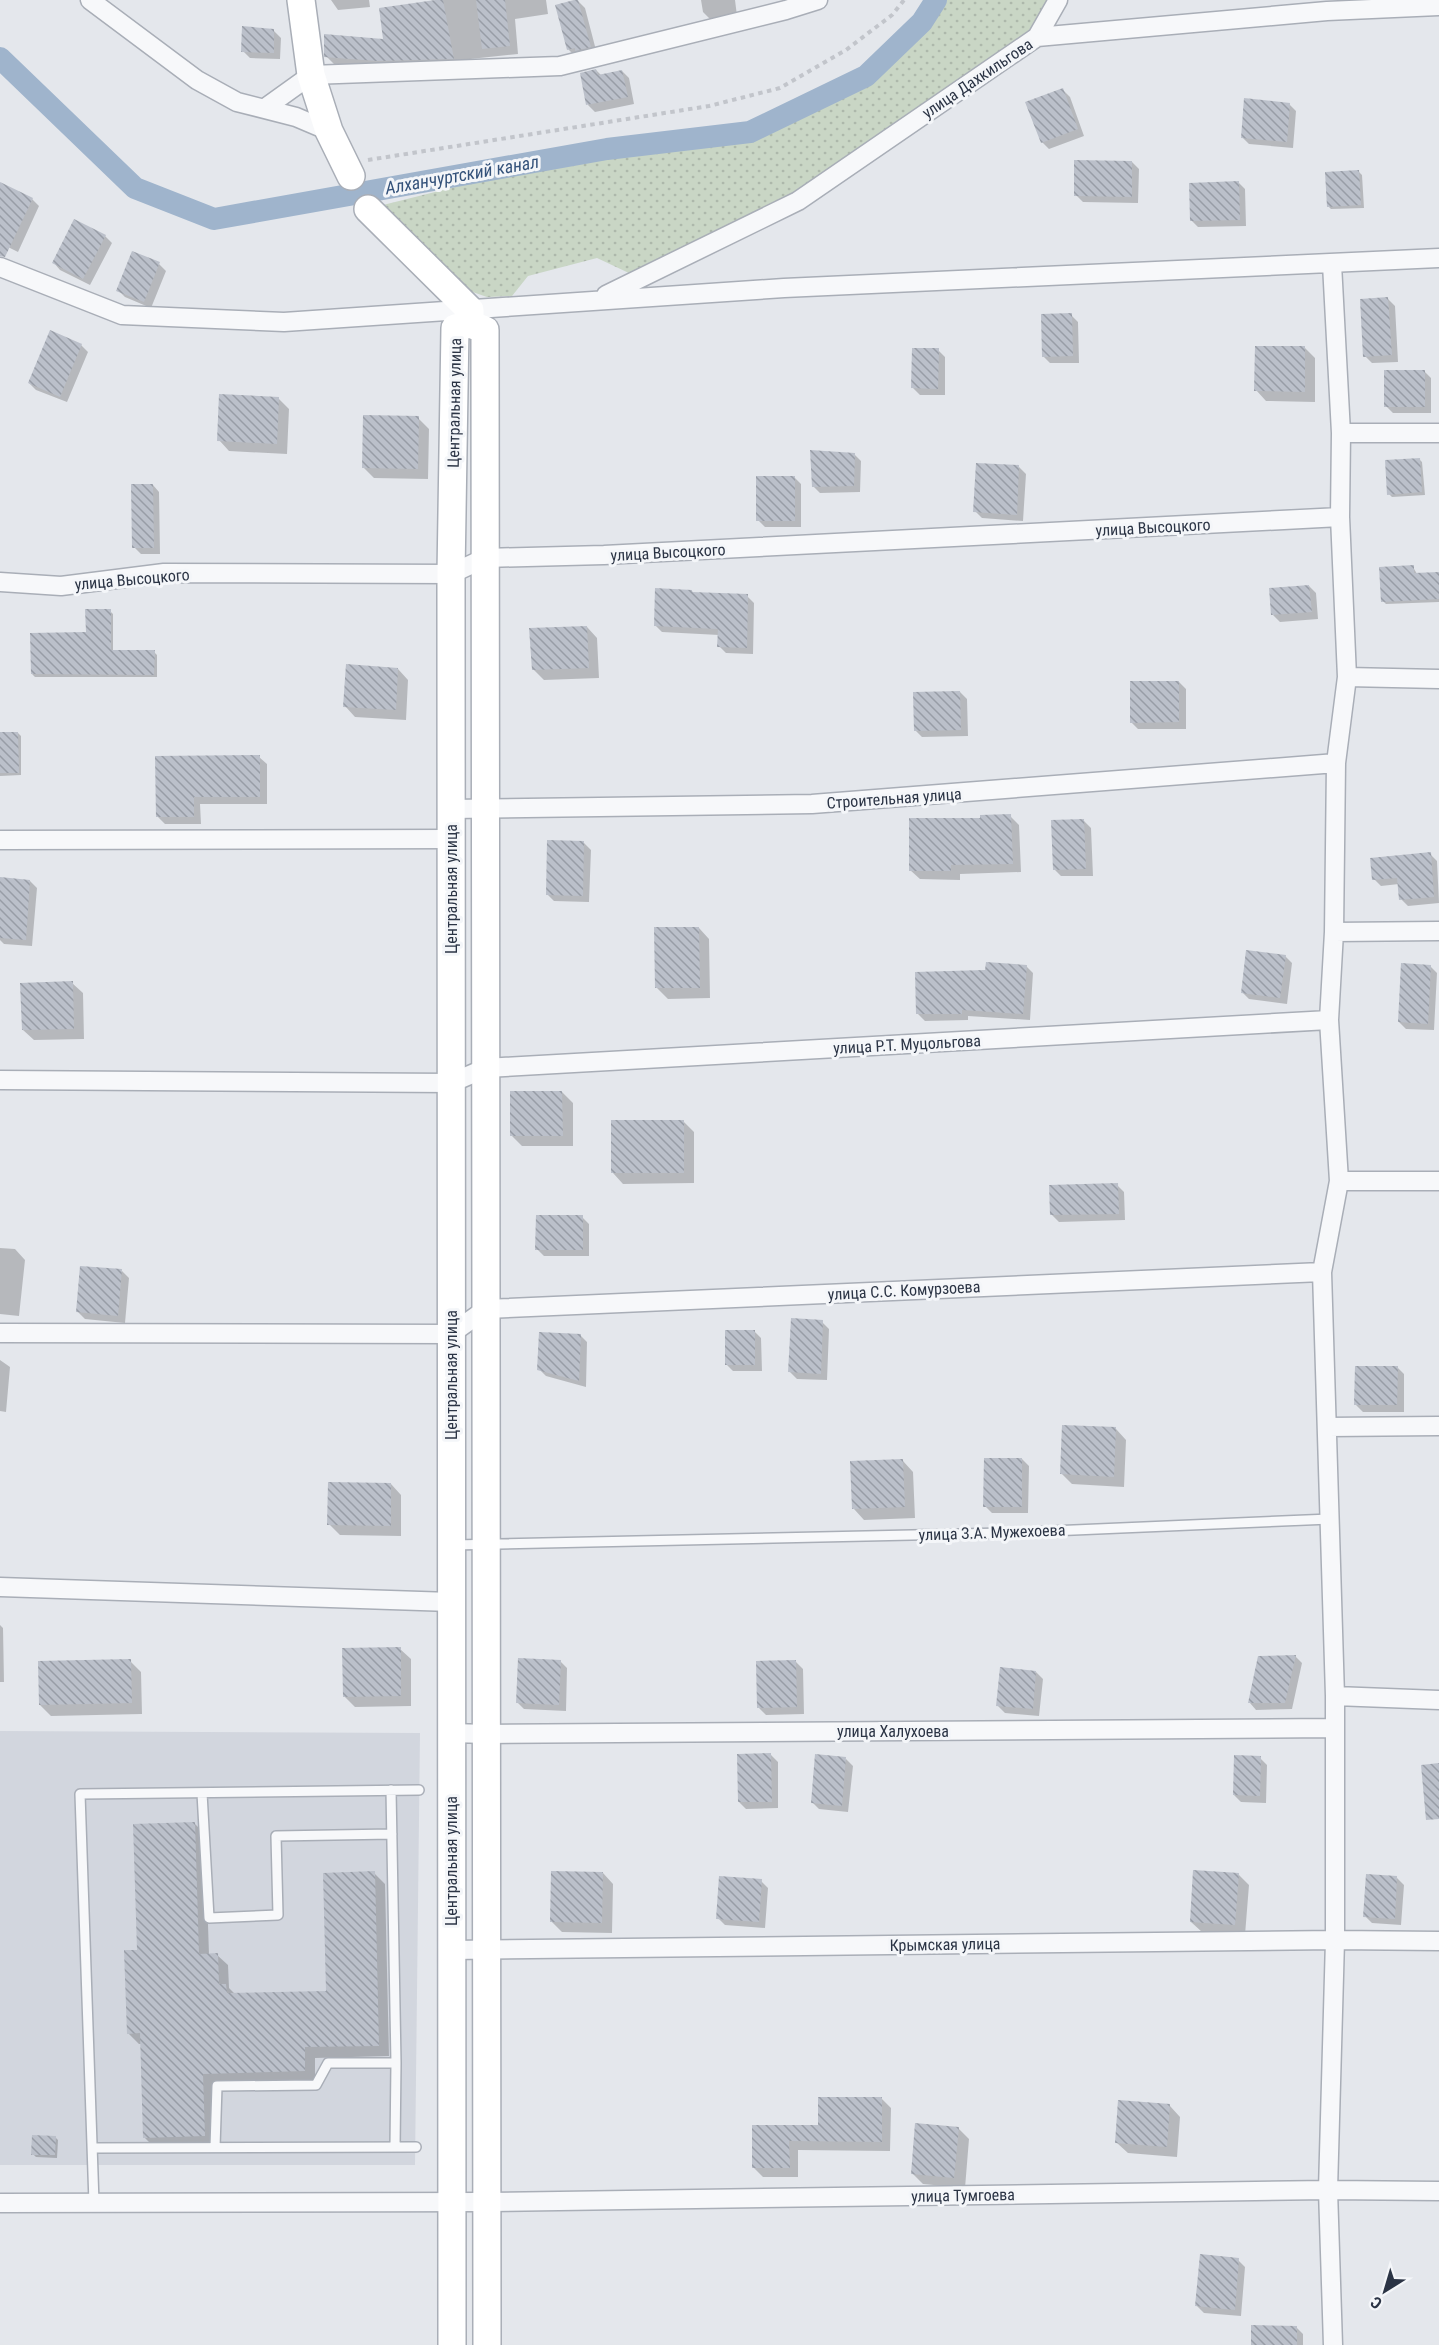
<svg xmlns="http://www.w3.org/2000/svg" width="1439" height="2345" font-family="'Roboto Condensed',sans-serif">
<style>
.built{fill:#d2d6de}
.grass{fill:url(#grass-dots)}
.shadow{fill:#0003}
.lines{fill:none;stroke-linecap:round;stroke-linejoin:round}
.canal{stroke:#9fb4cc;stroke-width:22}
.building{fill:url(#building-back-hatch)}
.lane-casing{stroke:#a9aeb7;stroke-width:12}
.street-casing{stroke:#a9aeb7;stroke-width:21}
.secondary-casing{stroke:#a9aeb7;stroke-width:30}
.path{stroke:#c2c5cb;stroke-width:4;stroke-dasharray:4.5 4.5;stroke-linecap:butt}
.lane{stroke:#f7f8fa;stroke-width:9}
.street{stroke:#f7f8fa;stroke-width:18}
.secondary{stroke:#fff;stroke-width:27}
.labels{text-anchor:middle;stroke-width:6;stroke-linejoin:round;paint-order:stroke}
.street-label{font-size:16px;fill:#2b3445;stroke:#f4f6f9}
.water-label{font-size:18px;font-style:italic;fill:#34527a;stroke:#f4f6f9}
</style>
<defs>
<pattern id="grass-dots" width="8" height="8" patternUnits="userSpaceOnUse" patternTransform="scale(1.5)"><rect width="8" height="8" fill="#c9d6c5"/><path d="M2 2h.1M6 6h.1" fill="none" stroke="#adb8ab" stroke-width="1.8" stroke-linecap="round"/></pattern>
<pattern id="building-back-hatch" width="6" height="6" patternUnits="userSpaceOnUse" patternTransform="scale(1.5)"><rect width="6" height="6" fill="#bbc0ca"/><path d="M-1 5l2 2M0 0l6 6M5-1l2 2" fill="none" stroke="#989da6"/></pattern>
</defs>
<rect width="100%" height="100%" fill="#e4e7ec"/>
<path class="built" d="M0,1731L420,1733L415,2165H0Z"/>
<path class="grass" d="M936,0H1058L1037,37L798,201L631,274L597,258L528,276L512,296L487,297L461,288L379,206L607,149L750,131L866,76L922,22Z"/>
<path class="shadow" d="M331,0H369L370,7L338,10Z
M443,0H546L548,14L515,19L518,54L461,60L462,67L386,69L335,65L326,56L384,40Z
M701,0H735L737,16L710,19L703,12Z
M578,1L585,8L597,54L575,56L568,49Z
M274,31L281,38L280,59L250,58L243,51Z
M596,70L601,75L622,71L629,78L634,104L595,112L588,105Z
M1063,90L1070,97L1084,136L1049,149L1042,142Z
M1289,104L1296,111L1293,148L1249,144L1242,137Z
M1132,162L1139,169L1138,203L1083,202L1076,195Z
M1359,172L1362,175L1364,208L1331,209L1328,206Z
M1238,182L1245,189L1246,226L1198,227L1191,220Z
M0,185L32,199L39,206L18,252L0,243Z
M105,236L112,243L90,285L60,270L54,263Z
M159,264L166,271L151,308L125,297L118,290Z
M1388,299L1395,306L1398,362L1372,363L1365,356Z
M1071,315L1078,322L1079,363H1050L1043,356Z
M81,345L88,352L67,402L36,390L29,383Z
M1305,348L1315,358V402L1266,401L1256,390Z
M938,350L945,357V395H920L913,388Z
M1424,371L1431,378V413H1393L1386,406Z
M278,398L289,409L287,454L229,451L219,440Z
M418,418L429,429L428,479L374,478L363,467Z
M854,454L861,461L860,492L820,493L813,486Z
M1419,459L1422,462L1425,495L1392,497L1389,494Z
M1019,467L1026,474L1023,521L982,518L975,511Z
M794,477L801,484V527H765L758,520Z
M153,485L159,492L160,554H141L134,547Z
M1413,567L1417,574L1439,573V602L1386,604L1383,601Z
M1309,586L1316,593L1318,619L1280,622L1273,615Z
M692,591L694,594L747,596L754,603L753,654L726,653L719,646V635L662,632L655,625Z
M110,611L113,614V652H154L157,655V677H35L32,674L87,634Z
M587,627L597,638L599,678L544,680L533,669Z
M398,669L408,680L406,720L355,717L345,706Z
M1179,682L1186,689V729H1138L1131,722Z
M960,692L967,699L968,736L922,737L915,730Z
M18,733L21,736V775L0,776V734Z
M259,757L267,764V804H200L201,824H165L158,817Z
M1010,816L1019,825L1021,872L960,874V880L920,879L910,870Z
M1084,821L1091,828L1093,876H1061L1055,870Z
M584,843L591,850L589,902L554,901L547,894Z
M1430,854L1437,861L1439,903L1408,906L1401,899L1399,884L1381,886L1374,879Z
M30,881L37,888L32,946L4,944L0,940V896Z
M699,928L709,939L710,998L668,999L657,988Z
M1285,956L1292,963L1287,1004L1249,999L1242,992Z
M1026,966L1033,973L1030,1020L968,1016V1020L925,1021L918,1014L986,972Z
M1430,966L1437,973L1434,1030L1406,1029L1399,1022Z
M72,983L83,993L84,1039L34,1040L23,1030Z
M562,1092L573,1103V1146H522L512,1136Z
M683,1121L694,1132V1183L623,1184L613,1173Z
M1117,1185L1124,1192L1125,1220L1059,1222L1052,1215Z
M582,1217L589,1224V1256H544L537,1249Z
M0,1248L15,1249L25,1260L19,1316L0,1314Z
M122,1271L129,1278L125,1323L85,1319L78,1312Z
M822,1322L829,1329L827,1380L797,1379L790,1372Z
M754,1331L761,1338L762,1371H733L726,1364Z
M580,1335L587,1342L586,1387L546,1376L539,1369Z
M0,1360L10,1367L6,1412L0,1411Z
M1397,1367L1404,1374V1412H1363L1356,1405Z
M1116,1429L1126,1440L1124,1487L1072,1484L1061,1473Z
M1022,1459L1029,1466L1028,1513H992L985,1506Z
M903,1461L913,1472L915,1518L864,1520L854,1509Z
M391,1484L401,1495V1536L340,1535L329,1524Z
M0,1625L3,1628L4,1682H0Z
M400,1649L411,1659V1706L355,1707L344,1696Z
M1295,1656L1302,1663L1292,1709L1256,1710L1250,1703Z
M130,1661L141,1672L142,1714L51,1716L40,1705Z
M560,1661L567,1668L566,1711L524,1709L517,1702Z
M796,1662L803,1669L804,1714L766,1715L759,1708Z
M1036,1672L1043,1679L1039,1716L1005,1713L998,1706Z
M771,1755L778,1762V1808L746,1809L739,1802Z
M1260,1758L1267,1765L1266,1803L1241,1802L1234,1795Z
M846,1759L853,1766L848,1812L819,1809L812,1802Z
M194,1823L205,1834L209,1955H217L228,1965L229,1988L235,1994L328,1992L374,1873L385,1884L389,2056L315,2058V2081L213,2084L215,2146L155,2148L144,2137L142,2044H139L128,2033L139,1952Z
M603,1873L613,1884L612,1933L562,1932L551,1921Z
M1238,1874L1249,1885L1245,1935L1202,1932L1191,1922Z
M1397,1878L1404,1885L1401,1925L1372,1923L1365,1916Z
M761,1881L768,1888L765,1928L725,1925L718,1918Z
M881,2098L891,2108L890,2151L798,2150V2177H763L754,2168L753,2127L820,2126Z
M1170,2106L1180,2117L1177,2157L1128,2153L1117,2143Z
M958,2128L969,2139L965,2188L923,2184L912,2173Z
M55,2137L58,2140L57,2158L36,2157L33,2154Z
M1238,2260L1245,2267L1241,2316L1204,2313L1197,2306Z
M1296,2327L1303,2334V2345H1252Z"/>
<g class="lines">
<path class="canal" d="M0,58L135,188L214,219L607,149L750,132L866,76L922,22L936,0"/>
</g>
<path class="building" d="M435,0H443L454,59L377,61L324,57V34L383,39L379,8Z
M476,0H505L510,46L482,49Z
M574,0H578L591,47L575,51V48L567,50L555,5Z
M242,26L274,29V53L241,52Z
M596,69L598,75L622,70L628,97L586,105L580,73Z
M1063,88L1078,129L1041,143L1025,102Z
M1244,98L1290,103L1287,142L1241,138Z
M1074,160L1132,161V197L1074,196Z
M1359,170L1361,205L1327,207L1325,172Z
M1239,181L1240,220L1190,221L1189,183Z
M0,182L33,198L5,257L0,256Z
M74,219L106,235L83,279L52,263Z
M132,251L160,262L144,302L116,291Z
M1388,297L1392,355L1363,357L1360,299Z
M1072,313L1073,356L1042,357L1041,314Z
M50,330L82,344L60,397L28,383Z
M1255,346H1305V392L1254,391Z
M912,348H939L938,389L911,388Z
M1384,370H1425V407H1384Z
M219,394L279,397L277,444L217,441Z
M363,415L419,416L418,469L362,468Z
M810,450L855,453L854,486L812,487Z
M1420,458L1422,492L1387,495L1385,460Z
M976,463L1019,465L1017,515L973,512Z
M756,476H795V521H756Z
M131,484H153L154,548H132Z
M1414,565V573L1439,572V599L1381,602L1379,567Z
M1309,585L1312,612L1271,615L1269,588Z
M655,588L692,590V592L748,594L747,648L717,647L718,629L654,626Z
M85,609H111V650H155L154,675L31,674L30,633L86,632Z
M587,626L589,668L532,670L529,628Z
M346,664L398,668L396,710L343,707Z
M1130,681H1179V722L1130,723Z
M960,691L961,730L914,731L913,692Z
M0,732H18L19,773H0Z
M260,755V797H194V817H156L155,756Z
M1011,814L1013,864L951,865V871H909V818H980V815Z
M1084,819L1086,869L1053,870L1051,820Z
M547,840L584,841L583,896L546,895Z
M1431,852L1434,897L1399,900L1397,878L1372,880L1370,858Z
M0,877L30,880L26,940L0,938Z
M654,927H699L700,988H655Z
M1246,950L1286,955L1280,998L1241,993Z
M986,962L1027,965L1023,1014L962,1010V1014H916L915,972L985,970Z
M1401,963L1431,965L1428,1024L1398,1022Z
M73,981L74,1029L22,1030L20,983Z
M510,1091H562L563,1136H510Z
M611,1120H684V1173H611Z
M1118,1183L1119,1214L1050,1215L1049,1185Z
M536,1215H583V1250H535Z
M80,1266L122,1269L118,1316L76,1312Z
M791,1318L823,1320L821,1374L788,1372Z
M725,1330H755V1365H725Z
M539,1332L581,1334L579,1381L537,1370Z
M1355,1366H1398L1397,1405H1354Z
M1062,1425L1116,1427L1114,1477L1060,1474Z
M984,1458H1022V1507H983Z
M903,1459L905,1507L852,1509L850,1461Z
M328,1482L391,1483V1526L327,1525Z
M401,1647V1696L343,1697L342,1648Z
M1296,1655L1285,1703H1248L1258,1656Z
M518,1658L561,1660L559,1705L516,1703Z
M131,1659L132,1703L39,1705L38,1661Z
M796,1660L797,1707L757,1708L756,1661Z
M1000,1667L1036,1671L1033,1709L996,1706Z
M771,1753L772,1802H738L737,1754Z
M815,1754L846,1757L842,1806L811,1803Z
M1234,1755L1261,1756L1260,1796L1233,1795Z
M1439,1763V1819L1426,1820L1421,1765Z
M195,1822L199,1954L218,1953L219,1984H226L227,1993L326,1991L323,1873L375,1871L379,2046L305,2047V2071L203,2074L205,2136L143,2138L140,2033L127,2034L124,1950H137L133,1824Z
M1193,1870L1239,1873L1235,1925L1190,1922Z
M551,1871L603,1872L602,1923L550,1922Z
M1366,1874L1397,1876L1395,1919L1363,1917Z
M719,1876L762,1879L759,1922L716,1919Z
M818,2097H882V2142L789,2141L790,2168H752V2125H818Z
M1118,2100L1170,2104L1167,2147L1115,2143Z
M915,2123L959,2127L954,2178L911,2174Z
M32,2135L56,2136L55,2155H31Z
M1200,2254L1239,2258L1235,2310L1195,2306Z
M1251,2325L1297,2326V2345H1251Z"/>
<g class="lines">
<defs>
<path id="lane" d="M454,1545L1004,1533L1330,1519
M391,1790L396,2063L395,2147
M202,1793L209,1918L278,1915L276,1836L392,1834
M215,2147L217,2086L316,2085L328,2063H396
M93,2148L416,2147
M94,2203L80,1794L419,1790"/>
<path id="street" d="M90,0L197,80L237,102L296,117L329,131
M1037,37L1058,0
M265,108L311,75L560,66L786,10L818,0
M1332,264L1341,433L1340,517L1347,677L1336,763L1334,932L1329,1020L1339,1181L1322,1272L1335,1696V1940L1328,2190L1333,2345
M0,267L122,315L284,322L784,288L1439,258
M606,295L798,201L1037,37L1327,11L1439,6
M1341,433H1439
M0,582L61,586L164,573L451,574L485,558L604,555L1340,517
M1347,677L1439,679
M450,809L812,804L1336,763
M0,840L451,839
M1334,932L1439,931
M0,1080L451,1083L486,1068L1329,1020
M1339,1181H1439
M0,1333L451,1334L486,1309L1322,1272
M1328,1427L1439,1426
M0,1587L451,1602
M1335,1696L1439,1700
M452,1733L486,1734L1334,1728
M451,1950L1335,1940L1439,1941
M0,2203L487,2202L1328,2190L1439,2191"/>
<path id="secondary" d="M301,0L311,75L329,131L351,176
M368,209L470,310V324
M452,2345L451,574L455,328L470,324L485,330L487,2345"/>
</defs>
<use href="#lane" class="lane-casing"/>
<use href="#street" class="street-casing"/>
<use href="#secondary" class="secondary-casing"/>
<path class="path" d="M368,160L709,106L780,88L846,50L892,15L904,0"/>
<use href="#lane" class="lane"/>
<use href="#street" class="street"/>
<use href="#secondary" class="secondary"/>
</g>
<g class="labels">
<g class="street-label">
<text transform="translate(977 78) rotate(-34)" y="6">улица Дахкильгова</text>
<text transform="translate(454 403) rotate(-89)" y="6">Центральная улица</text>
<text transform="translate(1153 527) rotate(-3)" y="6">улица Высоцкого</text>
<text transform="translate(668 552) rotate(-3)" y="6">улица Высоцкого</text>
<text transform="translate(132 579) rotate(-5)" y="6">улица Высоцкого</text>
<text transform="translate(894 798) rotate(-4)" y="6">Строительная улица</text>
<text transform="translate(451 889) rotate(-90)" y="6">Центральная улица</text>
<text transform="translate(907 1044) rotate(-3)" y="6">улица Р.Т. Муцольгова</text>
<text transform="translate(904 1290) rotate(-3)" y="6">улица С.С. Комурзоева</text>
<text transform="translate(451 1375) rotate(-90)" y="6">Центральная улица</text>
<text transform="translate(992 1532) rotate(-2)" y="6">улица З.А. Мужехоева</text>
<text x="893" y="1737">улица Халухоева</text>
<text transform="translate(451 1861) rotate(-90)" y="6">Центральная улица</text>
<text transform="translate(945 1944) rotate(-1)" y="6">Крымская улица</text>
<text transform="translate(963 2195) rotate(-1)" y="6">улица Тумгоева</text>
</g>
<g class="water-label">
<text transform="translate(462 175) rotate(-10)" y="6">Алханчуртский канал</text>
</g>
</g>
<g transform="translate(1385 2291) rotate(217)" stroke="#f4f6f9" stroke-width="4.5" paint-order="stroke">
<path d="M0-4.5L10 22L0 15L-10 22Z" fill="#2b3445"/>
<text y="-9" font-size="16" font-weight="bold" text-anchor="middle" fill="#2b3445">С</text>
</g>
</svg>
